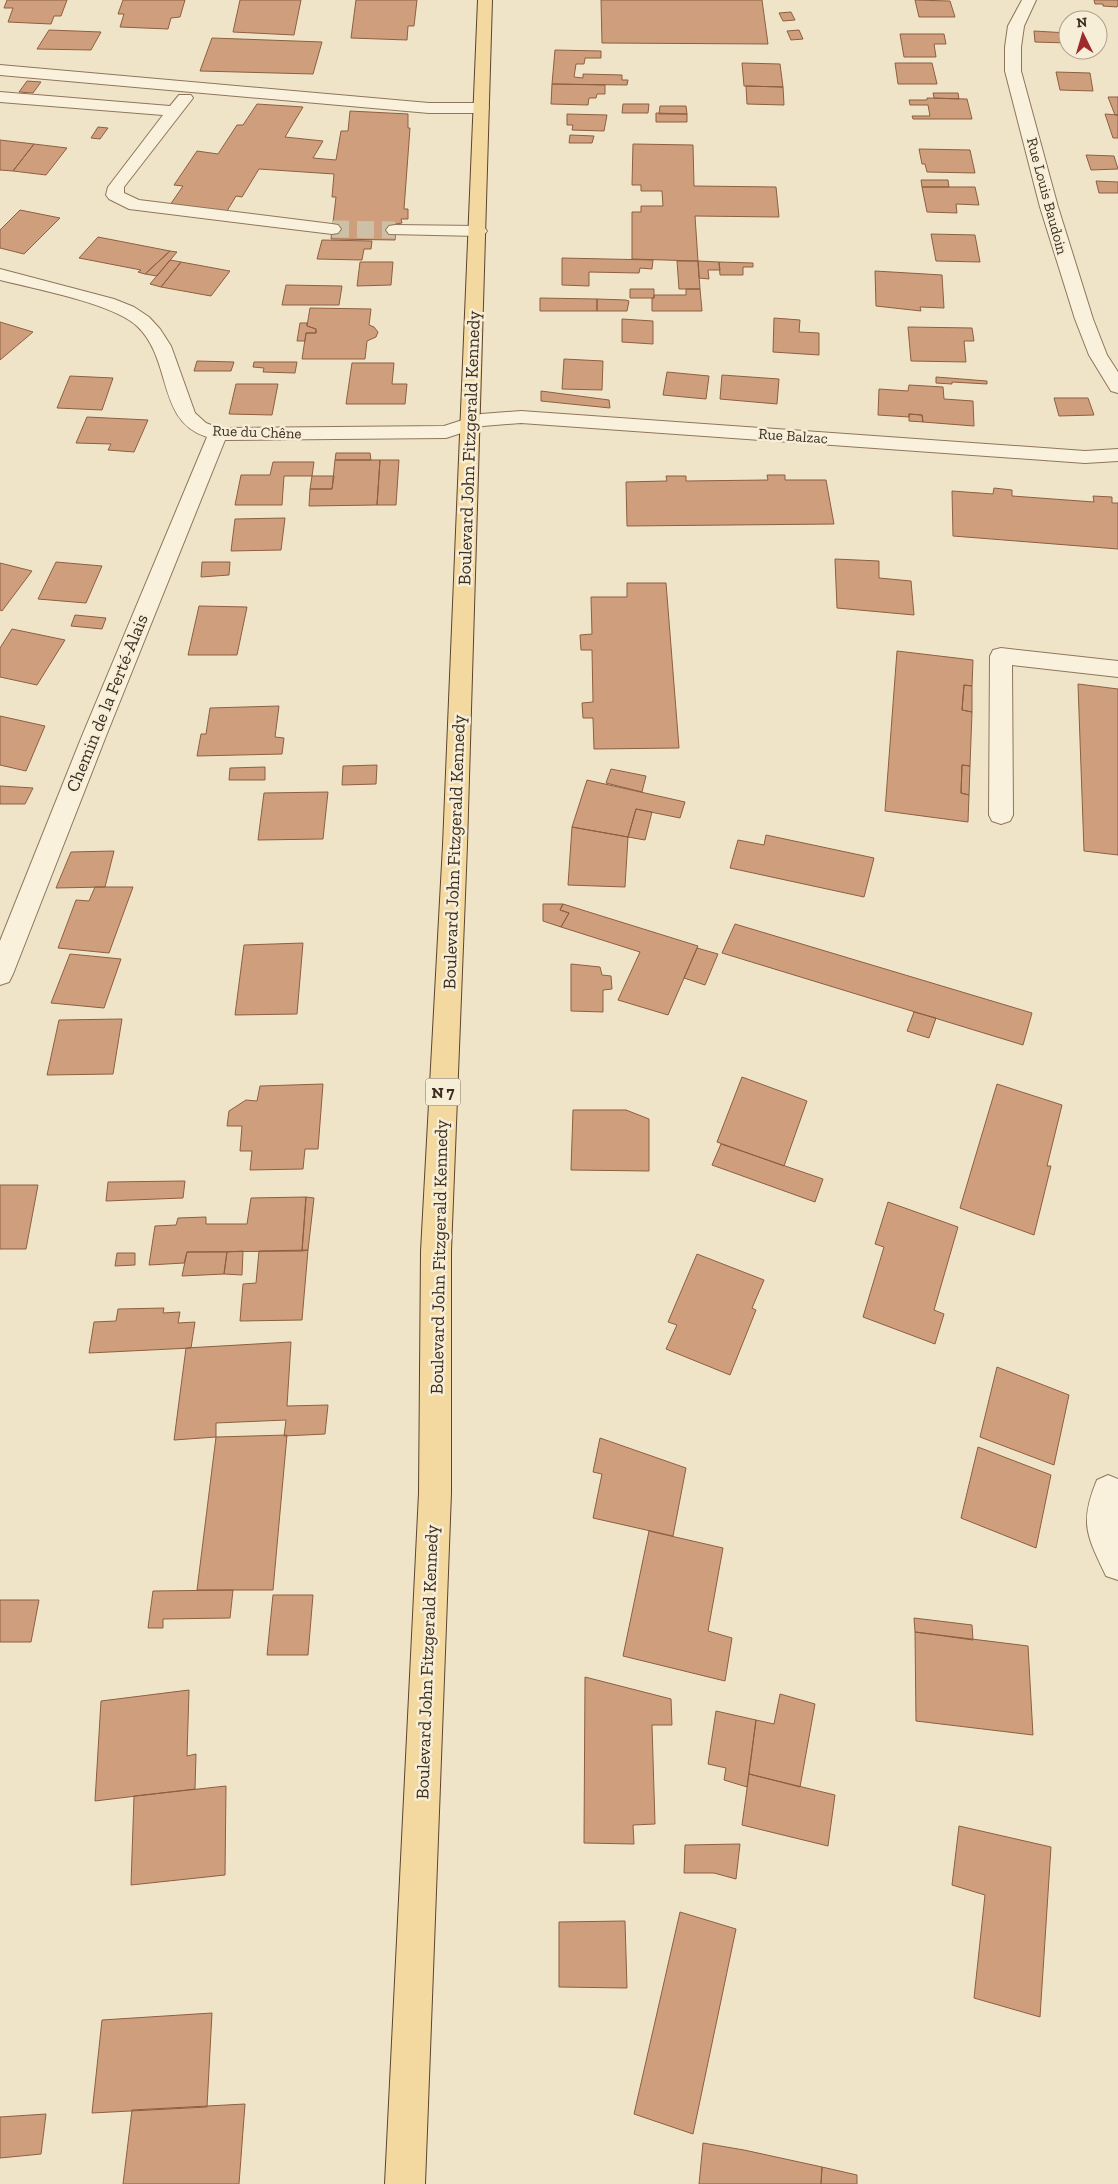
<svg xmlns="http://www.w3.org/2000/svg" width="1118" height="2184" font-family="'Zilla Slab',serif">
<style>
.building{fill:#cf9f7d;stroke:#8d5f41}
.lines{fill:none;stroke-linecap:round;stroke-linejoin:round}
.minor-tunnel{stroke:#ccc0a6;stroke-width:17;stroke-dasharray:17 8;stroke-linecap:butt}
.minor-casing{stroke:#8d765c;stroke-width:2}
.major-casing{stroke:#5b4430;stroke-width:2}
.minor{fill:#faf1dc;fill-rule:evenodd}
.major{fill:#f3d9a0;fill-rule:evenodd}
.labels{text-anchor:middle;stroke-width:5;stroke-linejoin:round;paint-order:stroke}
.far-street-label{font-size:15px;fill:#3d2e20;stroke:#f7eed8}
.shield{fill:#f7eed8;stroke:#756857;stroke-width:1}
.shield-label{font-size:16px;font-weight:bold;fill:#3d2e20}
.street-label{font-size:18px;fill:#3d2e20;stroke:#f7eed8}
</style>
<rect width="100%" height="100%" fill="#f0e4c8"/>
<path class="building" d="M7,0H67L61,16H54L51,24L8,22L13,8H4Z
M123,0H185L180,17L171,18L168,29L120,27L124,14H118Z
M240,0H301L294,35L233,32Z
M356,0H417L414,26H408L407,40L351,38Z
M601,0H762L768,44L602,43Z
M915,0L950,1L955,17H919Z
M1094,0H1118V5L1117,7L1103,6V4H1095Z
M791,12L795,20L783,21L779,13Z
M49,30L101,32L91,50L37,49Z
M799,30L803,39L791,40L787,31Z
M1034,31L1068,33V43L1035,42Z
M900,34H944L946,44H934L936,57H904Z
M212,38L322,42L313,74L200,71Z
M555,50L601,51V58H585L584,64H576L574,77L583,78V74L622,75V80H628L627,85L552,84Z
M742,63L780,64L783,87L744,86Z
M895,63H932L937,84H898Z
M1056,72L1090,73L1093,91L1060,90Z
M27,81L41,82L33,93L19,92Z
M552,84L605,85V94H597L596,98H589L588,105L551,104Z
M746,86L783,87L784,105L747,104Z
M933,93H958L959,99L934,98Z
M1108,97H1118V115H1115Z
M927,98L967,99L972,119H913L912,116H930L928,105H910L909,100H927Z
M257,104L303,107L285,137L323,141L313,158L336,160L341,131H348L350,111L408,114V128H410L404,209H408V219H401L402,223L396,224L395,240L331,239L336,197H332L334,174L259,169L242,197L236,196L227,211L170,205L183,186L174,185L197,151L218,154L237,125H243Z
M623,104H649L648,113H622Z
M660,106H686L687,114H659Z
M656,113L687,114V122H656Z
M567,114L607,115L604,131L572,130L573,125H567Z
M1105,114L1118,115V138H1113Z
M98,127L108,128L100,139L91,138Z
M570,135L594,136L592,143H569Z
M0,141V140L34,144L13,171L0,170Z
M34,144L67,148L46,175L13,171Z
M633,144L693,145L694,186L776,187L779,217L695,216L698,261L632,259V212H641V206H663L662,191H641V185H632Z
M919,149L970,150L975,173L927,172L925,164H922Z
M1086,155L1114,156L1118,169L1091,170Z
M921,180H948L949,187H922Z
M1096,181L1118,182V193H1099Z
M922,187H975L979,205L956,204L957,213L927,212Z
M20,210L60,218L24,254L0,248V230Z
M931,234L975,235L980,262L936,261Z
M98,237L170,251L145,274L138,272L141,270L79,258Z
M322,240L372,241L371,249H364L362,260L317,259Z
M170,251L177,252L157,276L145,274Z
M562,258L653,260L652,269L640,268L639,273L589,272V286L562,285Z
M170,260L181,262L161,287L150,284Z
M677,261H698L700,289H679Z
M698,261L719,262L720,270H708L709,279L699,278Z
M181,262L230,271L211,296L161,287Z
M360,262H393L391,285L357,286Z
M719,262L753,263V267H743V275H720Z
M875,271L942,275L944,308L920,307L921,311L876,306Z
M286,285L342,286L339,305H282Z
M630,289H654V298H630Z
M686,289H700L702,311H652V298H654V295H686Z
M540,298L597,299V311H540Z
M597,299L626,300L629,301L627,311H597Z
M310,308L371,309L369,325L374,327L378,332L376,337L367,341L365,359H302L306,333H316V329L307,326Z
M774,318L800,320L799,332L819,333V355L773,352Z
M622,319L653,321V344L622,342Z
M0,322L33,332L0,360Z
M300,323H307V326L316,329V333H306L305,341H297Z
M908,327L972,328L974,341H964L966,362L911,361Z
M564,359L603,361L602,390L562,389Z
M197,361L234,362L231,371H194Z
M254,362H297L295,373L263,372L264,368L253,367Z
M352,363H394L392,384H407L405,404H346Z
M667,372L709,376L706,399L663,395Z
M722,375L779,379L777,404L720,399Z
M70,376L113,378L102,410L57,408Z
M936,377L987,381V384L952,382V384L936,383Z
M236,384H278L272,415L229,414Z
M909,385L943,387L944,399L973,401L974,426L923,422L922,415L909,414V417L878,415L879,389L908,391Z
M541,391L609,400L610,408L541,401Z
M1054,398H1088L1094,415L1059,416Z
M909,414L922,415L923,422L909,421Z
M87,417L148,420L134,452L108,450L111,444L76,443Z
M336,453H370L371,460H335Z
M335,460H380L377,505L309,506L310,489H332Z
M380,460H399L396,505H377Z
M273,462H314L312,476H284L282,505H235L241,475H270Z
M767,475H785V480H826L834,524L627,526L626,482L667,481L666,476H686V481L768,480Z
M312,476H334L332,489H310Z
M994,488L1012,490V496L1094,502L1093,496L1112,497V503H1118V549L953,536L952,491L993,494Z
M285,518L281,550L231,551L235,519Z
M835,559L879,561V578L911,581L914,615L837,608Z
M56,562L102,566L86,603L38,599Z
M202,562H230L229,575L201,577Z
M0,563L32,571L2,611L0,610Z
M627,583H666L679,748L594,749L593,718H583L582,703L593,702L592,650H581L580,635L592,634L591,597H627Z
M199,606L247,607L237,655H188Z
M75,615L106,618L102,629L71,626Z
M12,629L65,640L37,685L0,677V648Z
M897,651L973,660L972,686L964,685L962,710L972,712L970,766L962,765L961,793L969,795L968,822L885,811Z
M1078,684L1118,689V855L1084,851Z
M964,685L972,686V712L962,710Z
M279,706L275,737L284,738L282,754L197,756L201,734H206L210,708Z
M0,716L45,726L26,771L0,765Z
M377,765L376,784L342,785L343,766Z
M962,765L970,766L969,795L961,793Z
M265,767V780H229L230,768Z
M611,769L646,776L642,792L606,783Z
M587,780L685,802L680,818L636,809L628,837L572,827Z
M0,786L33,788L25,804H0Z
M328,792L323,839L258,840L264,793Z
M636,809L652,812L645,840L628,837Z
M572,827L628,837L625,887L568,885Z
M766,835L874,858L864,897L730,868L738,840L764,845Z
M114,851L105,887L56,888L71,852Z
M95,887H133L109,953L58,948L76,900L89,901Z
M543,904H563L560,910L569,913L561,927L543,921Z
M563,904L698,946L668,1015L618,1000L640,952L561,927L569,913L560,910Z
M735,924L1032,1013L1023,1045L722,953Z
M303,943L297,1014L235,1015L244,945Z
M697,948L718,954L705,985L684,978Z
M70,954L121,959L104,1008L51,1003Z
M571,964L600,967L602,975L611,976L612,989L603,990V1012L571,1011Z
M914,1012L936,1018L929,1038L907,1031Z
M122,1019L113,1074L47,1075L59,1020Z
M742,1077L807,1101L784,1166L717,1142Z
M323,1084L318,1149H305L303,1169L250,1170L252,1151H240L242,1126H227L229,1111L246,1100L257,1101L260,1086Z
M997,1084L1062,1105L1047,1166H1051L1034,1235L960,1208Z
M573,1110H626L649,1119V1171L571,1170Z
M721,1144L823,1179L815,1202L712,1165Z
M185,1181L183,1198L106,1201L108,1182Z
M0,1185H38L26,1249H0Z
M306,1197L314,1198L308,1250L302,1251Z
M306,1197L302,1251L187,1252L184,1263L149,1265L155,1226L176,1225L178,1218L206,1217V1224H247L251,1198Z
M888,1202L958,1227L934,1310L944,1314L935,1344L863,1317L884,1247L875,1244Z
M308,1250L302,1320L240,1321L243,1284L256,1283L259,1251Z
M243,1251L242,1275L224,1274L227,1252Z
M187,1252H227L224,1274L182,1276Z
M117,1253H135V1265L115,1266Z
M697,1254L764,1280L752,1308L756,1310L730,1375L666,1349L677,1325L668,1322Z
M164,1308L163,1313L180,1312L178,1323L195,1322L191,1348L89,1353L94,1322L116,1321L118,1309Z
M291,1342L287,1406L328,1405L325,1434L284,1436L286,1420L216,1423V1437L174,1440L186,1348Z
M997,1367L1069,1395L1054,1465L980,1437Z
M287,1435L273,1590H197L216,1437Z
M600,1438L686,1468L673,1536L593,1518L602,1474L593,1472Z
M978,1447L1051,1475L1036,1548L961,1518Z
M649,1531L723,1548L708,1631L732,1638L725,1681L623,1656Z
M233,1590L230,1618L163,1619V1628H148L153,1591Z
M273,1595H313L308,1655H267Z
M0,1600H39L31,1642H0Z
M914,1618L972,1625L973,1640L915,1632Z
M915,1632L1028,1646L1033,1735L916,1721Z
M585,1677L671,1699L672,1725H652L655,1824L633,1825L634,1844L584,1843Z
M189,1690L187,1756L196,1754L195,1789L95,1801L101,1701Z
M780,1694L815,1704L800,1787L749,1774L756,1720L774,1724Z
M716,1711L756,1720L747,1787L724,1780L726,1768L708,1764Z
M749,1774L835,1795L828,1846L742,1825Z
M226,1786L225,1875L131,1885L134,1796Z
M959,1826L1051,1847L1040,2017L974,1998L985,1895L952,1885Z
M740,1844L736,1879L714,1873H684L685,1845Z
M680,1912L736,1929L693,2134L634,2114Z
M625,1921L627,1988L559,1987V1922Z
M212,2013L207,2107L92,2113L102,2020Z
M245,2104L239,2184H123L132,2110Z
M46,2114L41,2154L0,2158V2117Z
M703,2143L744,2150L822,2167L821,2184H699Z
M822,2167L857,2175V2184H821Z"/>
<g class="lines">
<path class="minor-tunnel" d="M332,229L395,230"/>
<defs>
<path id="minor" d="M1022,0H1036L1024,26L1021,47V71L1058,207L1093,319L1107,355L1118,372V393L1111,391L1089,355L1075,319L1040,207L1005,71V47L1008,26Z
M0,65L429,103H481L487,105L489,108L487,111L481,113H429L0,75Z
M0,92L170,106L179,95H191L193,98L124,187V193L139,200L332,224L338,225L341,229L338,233L332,234L129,209L109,199L106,195L108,187L163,115L0,102Z
M395,225L478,226L484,227L487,231L484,235L478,236L389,234L386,230L389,226Z
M0,269L114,299L134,307L149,317L160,329L171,346L195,413L206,423L219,428L444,426L481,414L521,411L1085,451L1118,449V461L1085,463L521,423L483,426L446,438L225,440L106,736L13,974L9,982L0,985V941L82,736L207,437C156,421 173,360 137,326C112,303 35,289 0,280Z
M1001,648L1118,661V677L1012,665L1013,815L1010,821L1001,824L992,821L989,815L990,656L993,650Z
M1108,1475L1118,1479V1580L1106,1576C1087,1536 1079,1523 1097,1480Z"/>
<path id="major" d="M478,0H492L467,845L451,1251V1493L425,2184H385L419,1493L421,1251L443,845Z"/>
</defs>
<use href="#minor" class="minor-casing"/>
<use href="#major" class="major-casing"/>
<use href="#minor" class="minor"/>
<use href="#major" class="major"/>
</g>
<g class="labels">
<g class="far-street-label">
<text transform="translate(1047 196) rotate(75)" y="5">Rue Louis Baudoin</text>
<text transform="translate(257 432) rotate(2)" y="5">Rue du Chêne</text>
<text transform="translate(793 436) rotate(4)" y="5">Rue Balzac</text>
</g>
<rect class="shield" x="425.5" y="1078.5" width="35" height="27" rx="4"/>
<g class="shield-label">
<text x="443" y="1098">N 7</text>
</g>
<g class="street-label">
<text transform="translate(469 448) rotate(-88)" y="6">Boulevard John Fitzgerald Kennedy</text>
<text transform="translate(107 703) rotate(-68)" y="6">Chemin de la Ferté-Alais</text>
<text transform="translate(454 852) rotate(-88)" y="6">Boulevard John Fitzgerald Kennedy</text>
<text transform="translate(439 1257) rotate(-89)" y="6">Boulevard John Fitzgerald Kennedy</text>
<text transform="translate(427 1662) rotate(-88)" y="6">Boulevard John Fitzgerald Kennedy</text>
</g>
</g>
<g transform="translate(1083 35) rotate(355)"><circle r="24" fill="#f7eed8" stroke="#ada18e"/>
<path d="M0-4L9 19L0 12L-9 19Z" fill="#9e2a2b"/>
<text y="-8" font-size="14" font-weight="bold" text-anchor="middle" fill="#3d2e20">N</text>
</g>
</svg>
